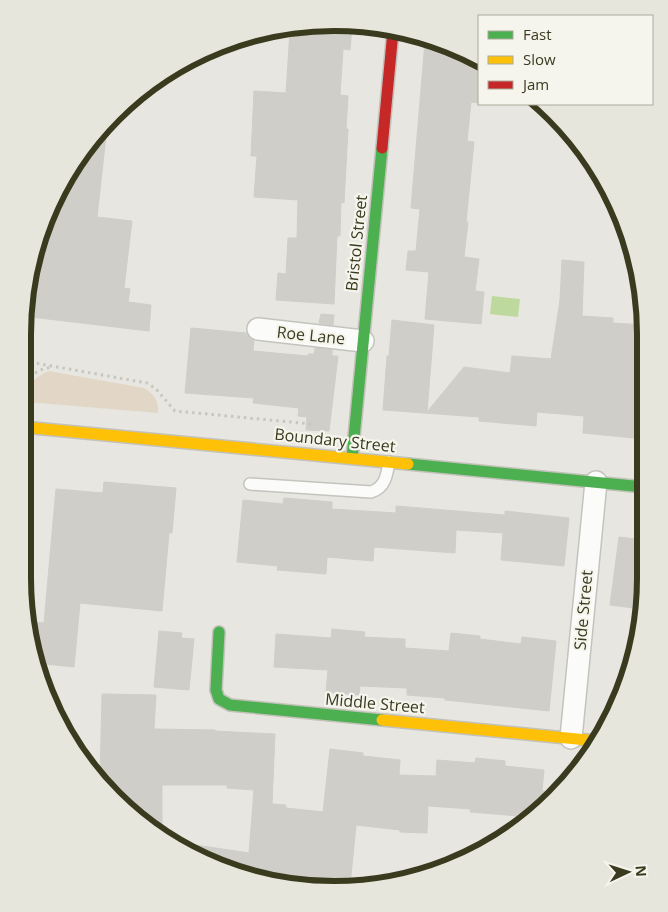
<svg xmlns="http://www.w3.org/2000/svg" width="668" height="912" font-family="'Open Sans',sans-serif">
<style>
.green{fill:#e2d7c7}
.water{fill:#bed99d}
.building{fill:#cfcec9;stroke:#cfcfc9}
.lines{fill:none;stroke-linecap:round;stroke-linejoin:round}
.lane-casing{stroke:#c4c4be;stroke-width:14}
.street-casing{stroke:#c4c4be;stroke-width:24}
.fast-casing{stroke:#c2c2ba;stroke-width:14}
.slow-casing{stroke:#c2c2ba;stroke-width:14}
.jam-casing{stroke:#c2c2ba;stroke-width:14}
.path{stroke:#c7c7be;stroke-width:3;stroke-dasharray:2.5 4;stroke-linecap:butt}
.lane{stroke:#fbfbfa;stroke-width:11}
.street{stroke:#fbfbfa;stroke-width:21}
.fast{stroke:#4caf50;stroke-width:11}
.slow{stroke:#ffc107;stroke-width:11}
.jam{stroke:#c62828;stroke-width:11}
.labels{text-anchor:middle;stroke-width:4.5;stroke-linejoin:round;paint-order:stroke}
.street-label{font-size:16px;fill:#393a1e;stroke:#f6f5ed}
.rim{fill:none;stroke:#393a1e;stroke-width:6}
</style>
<rect width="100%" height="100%" fill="#e7e6e0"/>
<path class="green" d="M49,371L144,388C154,394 159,401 158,413L26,402C28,385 34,377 49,371Z"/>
<path class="water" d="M492,296L520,299L518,317L490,314Z"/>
<path class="building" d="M352,27L350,50L343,49L340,95L348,96L346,129H348L344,203L341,202L340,236H337L334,304L276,300L278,273L286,274L288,238H297L298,200L254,197L257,156H251L254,91L286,93L290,31Z
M425,42L479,61V103L471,102L467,141L474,142L466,222H468L464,257L479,259L475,291L484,292L481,324L425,319L429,272L406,270L408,251H416L420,209L411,208Z
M107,127L97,217L132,221L124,288L130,289L128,302L151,305L149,331L31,317L36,270H41L46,224L75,161Z
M562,260L584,262L582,316L613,318V323L643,325L644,439L583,433L584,416L537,412L536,426L479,421V417L383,410L387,356H389L392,320L434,325L427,412L464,367L510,373L512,356L551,359L560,300Z
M321,314L334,315L333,325L319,323Z
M191,328L246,333L250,339L254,340L253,351L308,356V354H314L315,348L332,350V356H338L329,431L306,430L307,417L298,416L299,408L253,403L254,398L185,393Z
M104,482L176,488L172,533H169L162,611L80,603L74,667L35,663L28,622L44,623L56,489L103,493Z
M284,498L332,502V509L396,513V506L505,515V511L569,518L564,566L501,560L503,533L456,530L455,553L374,547L373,561L327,557L326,574L277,570L278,566L237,562L243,500L283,504Z
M619,537L644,540L645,599L642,609L610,605Z
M332,629L365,632L364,637L405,639V648L449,651L451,633L480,636V639L521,644L522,637L556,641L549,711L445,700V698L407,695V688L360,686L359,695L326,692L328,670L274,667L276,634L331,638Z
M159,631L182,633L181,638L194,639L189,690L154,687Z
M102,694L156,695L154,729L215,730V731L275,734L272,804L286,805V808L323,812L330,749L363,753V756L400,760L399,775L436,776L437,760L475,763L476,758L505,761V766L544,770L542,791L558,793L524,825L516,830L518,816L470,812L471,809L428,806L427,833L400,832V830L356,825L350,886L274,884L196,858L187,851L189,844L249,853L254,790L227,788V785H162V834L129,812L100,779Z"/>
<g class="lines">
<defs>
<path id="lane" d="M250,484L371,492C385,488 387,475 389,462"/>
<path id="street" d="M258,329L363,341
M571,738L596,482"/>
<path id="fast" d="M352,458L382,148
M408,464L644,487
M219,632L216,690L219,699L230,705L382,720"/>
<path id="slow" d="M23,427L408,464
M382,720L597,741"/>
<path id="jam" d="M382,148L393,31"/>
</defs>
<use href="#lane" class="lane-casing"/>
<use href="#street" class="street-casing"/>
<use href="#fast" class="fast-casing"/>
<use href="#slow" class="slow-casing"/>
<use href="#jam" class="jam-casing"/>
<path class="path" d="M24,361L147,383L156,389L175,411L312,424
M24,380L40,370L51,367"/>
<use href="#lane" class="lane"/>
<use href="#street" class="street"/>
<use href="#fast" class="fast"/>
<use href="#slow" class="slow"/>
<use href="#jam" class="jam"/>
</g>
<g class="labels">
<g class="street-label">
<text transform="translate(356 243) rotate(-84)" y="6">Bristol Street</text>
<text transform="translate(311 335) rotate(6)" y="6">Roe Lane</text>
<text transform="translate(335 440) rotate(6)" y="6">Boundary Street</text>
<text transform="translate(583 610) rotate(-85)" y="6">Side Street</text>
<text transform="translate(375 703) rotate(5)" y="6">Middle Street</text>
</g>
</g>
<path d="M0 0H668V912H0ZM334 31H334A303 303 0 0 1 637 334V578A303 303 0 0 1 334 881H334A303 303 0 0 1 31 578V334A303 303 0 0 1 334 31Z" fill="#e7e6dc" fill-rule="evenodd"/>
<path class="rim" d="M334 31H334A303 303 0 0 1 637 334V578A303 303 0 0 1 334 881H334A303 303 0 0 1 31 578V334A303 303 0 0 1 334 31Z"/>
<rect x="478" y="15" width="175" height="90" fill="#f6f5ed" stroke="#aaaa9a"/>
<rect x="488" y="31" width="25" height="8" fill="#4caf50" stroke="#aaaa9a"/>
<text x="523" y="40" font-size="15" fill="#393a1e">Fast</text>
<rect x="488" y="56" width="25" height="8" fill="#ffc107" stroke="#aaaa9a"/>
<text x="523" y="65" font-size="15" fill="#393a1e">Slow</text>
<rect x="488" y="81" width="25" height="8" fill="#c62828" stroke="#aaaa9a"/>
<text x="523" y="90" font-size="15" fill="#393a1e">Jam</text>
<g transform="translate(628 872) rotate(86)" stroke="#f6f5ed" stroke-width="4" paint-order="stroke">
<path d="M0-4L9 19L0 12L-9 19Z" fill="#393a1e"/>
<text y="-8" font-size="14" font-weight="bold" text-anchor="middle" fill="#393a1e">N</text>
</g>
</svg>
